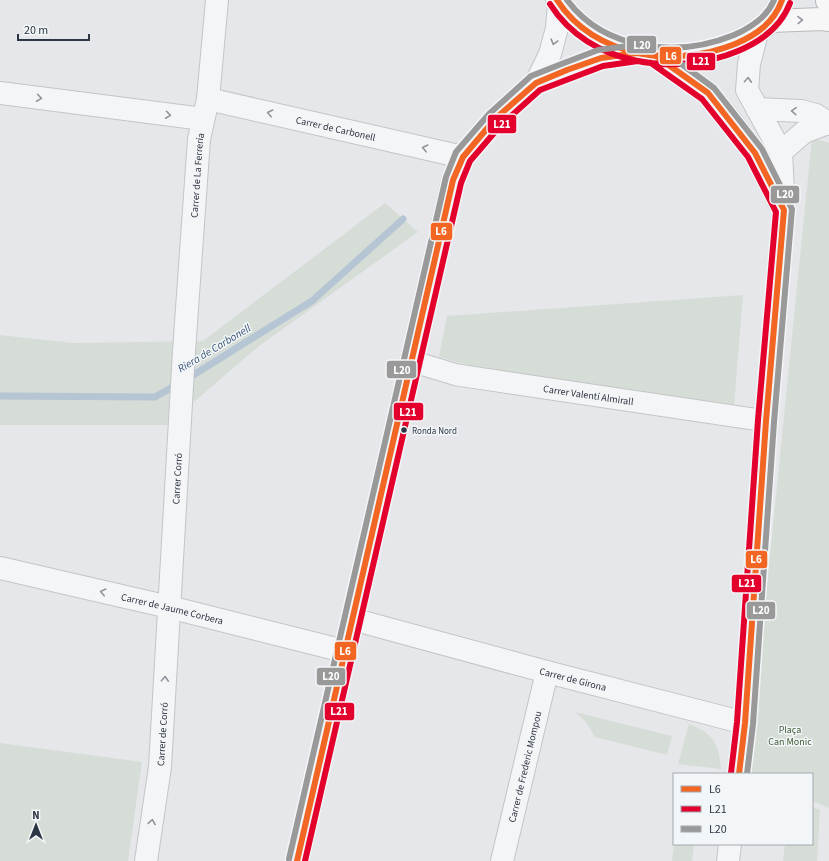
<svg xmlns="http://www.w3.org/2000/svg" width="829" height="861" font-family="'Source Sans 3',sans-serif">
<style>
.green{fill:#d6ddd6}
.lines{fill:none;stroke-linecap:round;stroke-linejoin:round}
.stream{stroke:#b5c5d4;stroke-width:7}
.pedestrian-casing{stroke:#c3c5c8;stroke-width:23}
.minor-casing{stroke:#c3c5c8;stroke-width:24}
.tertiary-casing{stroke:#c3c5c8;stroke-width:24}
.trunk-casing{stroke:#b7babe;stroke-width:24}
.pedestrian{stroke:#f4f5f6;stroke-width:21}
.minor{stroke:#f4f5f6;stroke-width:22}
.tertiary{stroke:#f4f5f6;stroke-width:22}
.trunk{stroke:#f7f7f8;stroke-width:22}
.bus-1-casing{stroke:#f3f6f8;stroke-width:9}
.bus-2-casing{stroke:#f3f6f8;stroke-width:9}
.bus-3-casing{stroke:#f3f6f8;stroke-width:9}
.bus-1{stroke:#f26522;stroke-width:6}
.bus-2{stroke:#e4002c;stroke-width:6}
.bus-3{stroke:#9a9999;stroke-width:6}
.oneway{stroke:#92969e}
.oneway2{stroke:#90959c}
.bus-dot{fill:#2c3543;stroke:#f3f6f8;stroke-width:1.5}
.labels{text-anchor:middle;stroke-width:3;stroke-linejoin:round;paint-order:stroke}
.bus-label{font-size:9px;fill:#2c3543;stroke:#f3f6f8;text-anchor:start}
.street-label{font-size:10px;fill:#2c3543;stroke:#f3f6f8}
.park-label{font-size:10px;fill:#425e39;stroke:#f3f6f8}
.water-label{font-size:11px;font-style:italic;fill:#375576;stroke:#f3f6f8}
.line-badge{stroke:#f3f6f8;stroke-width:1.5}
.badge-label{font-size:11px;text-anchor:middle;font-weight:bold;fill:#fff}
</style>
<rect width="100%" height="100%" fill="#e5e7ea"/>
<path class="green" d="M812,138L829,143V808L812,801V774H748Z
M385,203L418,232L259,346L167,425H0V335L73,343L203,341Z
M743,295L734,406L479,368L439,357L447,316Z
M575,712L672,736L667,755L595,737L586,722Z
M689,724C713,733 719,744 721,769L678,764Z
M0,743L142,762L128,861H0Z
M812,807L820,810L817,861H783L785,844H812Z
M674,844H694L692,861H672Z"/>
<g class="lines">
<path class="stream" d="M187,379L312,301L403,219
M0,396L155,397L178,384"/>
<defs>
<g id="pedestrian">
<path id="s1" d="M411,361L457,375L766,421"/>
</g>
<g id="minor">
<path d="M0,93L203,119"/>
<path id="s2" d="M208,99L463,157"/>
<path d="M757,109L801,111L816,115L829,124"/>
<path d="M781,152L804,132L828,123"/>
<path id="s3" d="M0,568L169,607L344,651"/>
<path id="s4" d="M352,619L547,672L745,723"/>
<path id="s5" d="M146,861L160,767L184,351L199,139L208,99L217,0"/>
<path id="s6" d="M502,861L547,672"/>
</g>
<path id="tertiary" d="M557,0C560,5 564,10 568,14C610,61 689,68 743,40C760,32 777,20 782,0
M656,56L708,93L731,121L755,153L780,204
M536,83L550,54L557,28L559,4
M739,774L745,723L766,421L784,210L781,152L747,90L749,64L757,33
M297,861L453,180L463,157L495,119L536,83L567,70L601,58L637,53
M728,861L730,844"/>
<path id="trunk" d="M827,1H829
M771,21L822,19L829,20"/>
</defs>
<use href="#pedestrian" class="pedestrian-casing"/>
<use href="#minor" class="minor-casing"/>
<use href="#tertiary" class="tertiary-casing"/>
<use href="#trunk" class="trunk-casing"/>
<use href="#pedestrian" class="pedestrian"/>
<use href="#minor" class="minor"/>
<use href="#tertiary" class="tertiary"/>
<use href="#trunk" class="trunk"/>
<defs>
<path id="bus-1" d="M557,0C594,58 676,68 735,44C756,35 774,23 782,0
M297,861L453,180L463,157L495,119L536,83L567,70L601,58L637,53L656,56L708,93L755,153L784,210L766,421L745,723L739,774"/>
<path id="bus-2" d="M550,4C589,66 676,77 738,51C762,41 781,27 790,3
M651,63L702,99L748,157L776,212L758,420L737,722L731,773
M305,861L461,183L470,161L501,125L540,90L603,66L638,61"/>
<path id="bus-3" d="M567,0C605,51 678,58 734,35C750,28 767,18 774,0
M661,49L714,88L762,149L792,209L774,422L753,724L747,774
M289,859L446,177L456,152L489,114L531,76L564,63L598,50L636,45"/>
</defs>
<use href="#bus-1" class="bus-1-casing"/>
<use href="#bus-2" class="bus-2-casing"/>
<use href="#bus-3" class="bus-3-casing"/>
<use href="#bus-1" class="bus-1"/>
<use href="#bus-2" class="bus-2"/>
<use href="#bus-3" class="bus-3"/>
</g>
<defs><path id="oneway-chevron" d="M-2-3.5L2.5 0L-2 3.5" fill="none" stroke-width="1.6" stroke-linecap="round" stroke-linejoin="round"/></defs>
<use class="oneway" href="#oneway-chevron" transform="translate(800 20) rotate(-2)"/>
<g class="oneway2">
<use href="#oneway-chevron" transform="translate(554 42) rotate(105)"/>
<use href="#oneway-chevron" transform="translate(748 80) rotate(-86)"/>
<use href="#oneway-chevron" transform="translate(39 98) rotate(8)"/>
<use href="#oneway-chevron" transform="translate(794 111) rotate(-177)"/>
<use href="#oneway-chevron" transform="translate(270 113) rotate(-167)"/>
<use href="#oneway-chevron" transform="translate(168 115) rotate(8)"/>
<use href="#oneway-chevron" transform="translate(425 148) rotate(-167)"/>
<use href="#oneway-chevron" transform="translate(103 592) rotate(-167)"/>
<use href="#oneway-chevron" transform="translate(165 679) rotate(-87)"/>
<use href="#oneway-chevron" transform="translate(152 822) rotate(-81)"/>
</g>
<circle class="bus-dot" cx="404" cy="430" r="3.5"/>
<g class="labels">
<g class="bus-label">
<text x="412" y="434">Ronda Nord</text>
</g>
<g class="street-label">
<text dy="4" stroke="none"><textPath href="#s2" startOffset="131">Carrer de Carbonell</textPath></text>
<text dy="4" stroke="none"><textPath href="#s5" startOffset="688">Carrer de La Ferreria</textPath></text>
<text dy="4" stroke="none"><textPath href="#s1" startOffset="181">Carrer Valentí Almirall</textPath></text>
<text dy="4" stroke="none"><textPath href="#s5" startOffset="384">Carrer Corró</textPath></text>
<text dy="4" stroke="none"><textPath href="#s3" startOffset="177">Carrer de Jaume Corbera</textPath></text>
<text dy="4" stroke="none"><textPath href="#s4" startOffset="229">Carrer de Girona</textPath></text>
<text dy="4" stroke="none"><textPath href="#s5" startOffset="128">Carrer de Corró</textPath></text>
<text dy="4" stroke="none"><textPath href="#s6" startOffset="97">Carrer de Frederic Mompou</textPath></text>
</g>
<g class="park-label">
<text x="790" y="733">Plaça<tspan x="790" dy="12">Can Monic</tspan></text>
</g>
<g class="water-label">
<text transform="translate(214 348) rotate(-31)" y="4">Riera de Carbonell</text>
</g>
</g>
<g class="line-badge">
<rect x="626" y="35" width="31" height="19" rx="4" fill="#9a9999"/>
<rect x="659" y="46" width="23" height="19" rx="4" fill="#f26522"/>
<rect x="686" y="52" width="30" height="19" rx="4" fill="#e4002c"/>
<rect x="487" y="114" width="30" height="20" rx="4" fill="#e4002c"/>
<rect x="770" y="185" width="30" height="19" rx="4" fill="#9a9999"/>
<rect x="430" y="222" width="23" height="19" rx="4" fill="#f26522"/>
<rect x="386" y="360" width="31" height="19" rx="4" fill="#9a9999"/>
<rect x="393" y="402" width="31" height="19" rx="4" fill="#e4002c"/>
<rect x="745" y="550" width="23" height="19" rx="4" fill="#f26522"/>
<rect x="731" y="574" width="31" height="19" rx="4" fill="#e4002c"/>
<rect x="746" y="601" width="30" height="19" rx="4" fill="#9a9999"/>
<rect x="334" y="641" width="23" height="20" rx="4" fill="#f26522"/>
<rect x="316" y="667" width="30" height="19" rx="4" fill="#9a9999"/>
<rect x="324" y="702" width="31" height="19" rx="4" fill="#e4002c"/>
</g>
<g class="badge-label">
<text x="642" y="49">L20</text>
<text x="671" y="60">L6</text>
<text x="701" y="65">L21</text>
<text x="502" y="128">L21</text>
<text x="785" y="198">L20</text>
<text x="441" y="235">L6</text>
<text x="402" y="374">L20</text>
<text x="408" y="416">L21</text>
<text x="756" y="563">L6</text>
<text x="747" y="587">L21</text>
<text x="761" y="614">L20</text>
<text x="345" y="655">L6</text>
<text x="331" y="680">L20</text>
<text x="339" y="715">L21</text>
</g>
<rect x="673" y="773" width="140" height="72" fill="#f3f6f8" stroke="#a3a9b0"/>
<rect x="681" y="786" width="20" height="6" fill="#f26522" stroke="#a3a9b0"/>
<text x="709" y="793" font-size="12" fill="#2c3543">L6</text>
<rect x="681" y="806" width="20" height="6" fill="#e4002c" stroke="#a3a9b0"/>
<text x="709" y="813" font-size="12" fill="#2c3543">L21</text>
<rect x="681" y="826" width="20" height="6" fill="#9a9999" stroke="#a3a9b0"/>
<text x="709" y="833" font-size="12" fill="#2c3543">L20</text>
<g transform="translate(36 825)" stroke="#f3f6f8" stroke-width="3" paint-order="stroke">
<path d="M0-3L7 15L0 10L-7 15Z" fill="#2c3543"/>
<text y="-6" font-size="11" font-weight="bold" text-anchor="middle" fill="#2c3543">N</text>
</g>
<path d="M18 34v6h71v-6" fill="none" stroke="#2c3543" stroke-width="2"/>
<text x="24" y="34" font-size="12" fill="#2c3543" stroke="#f3f6f8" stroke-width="3" paint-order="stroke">20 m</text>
</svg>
